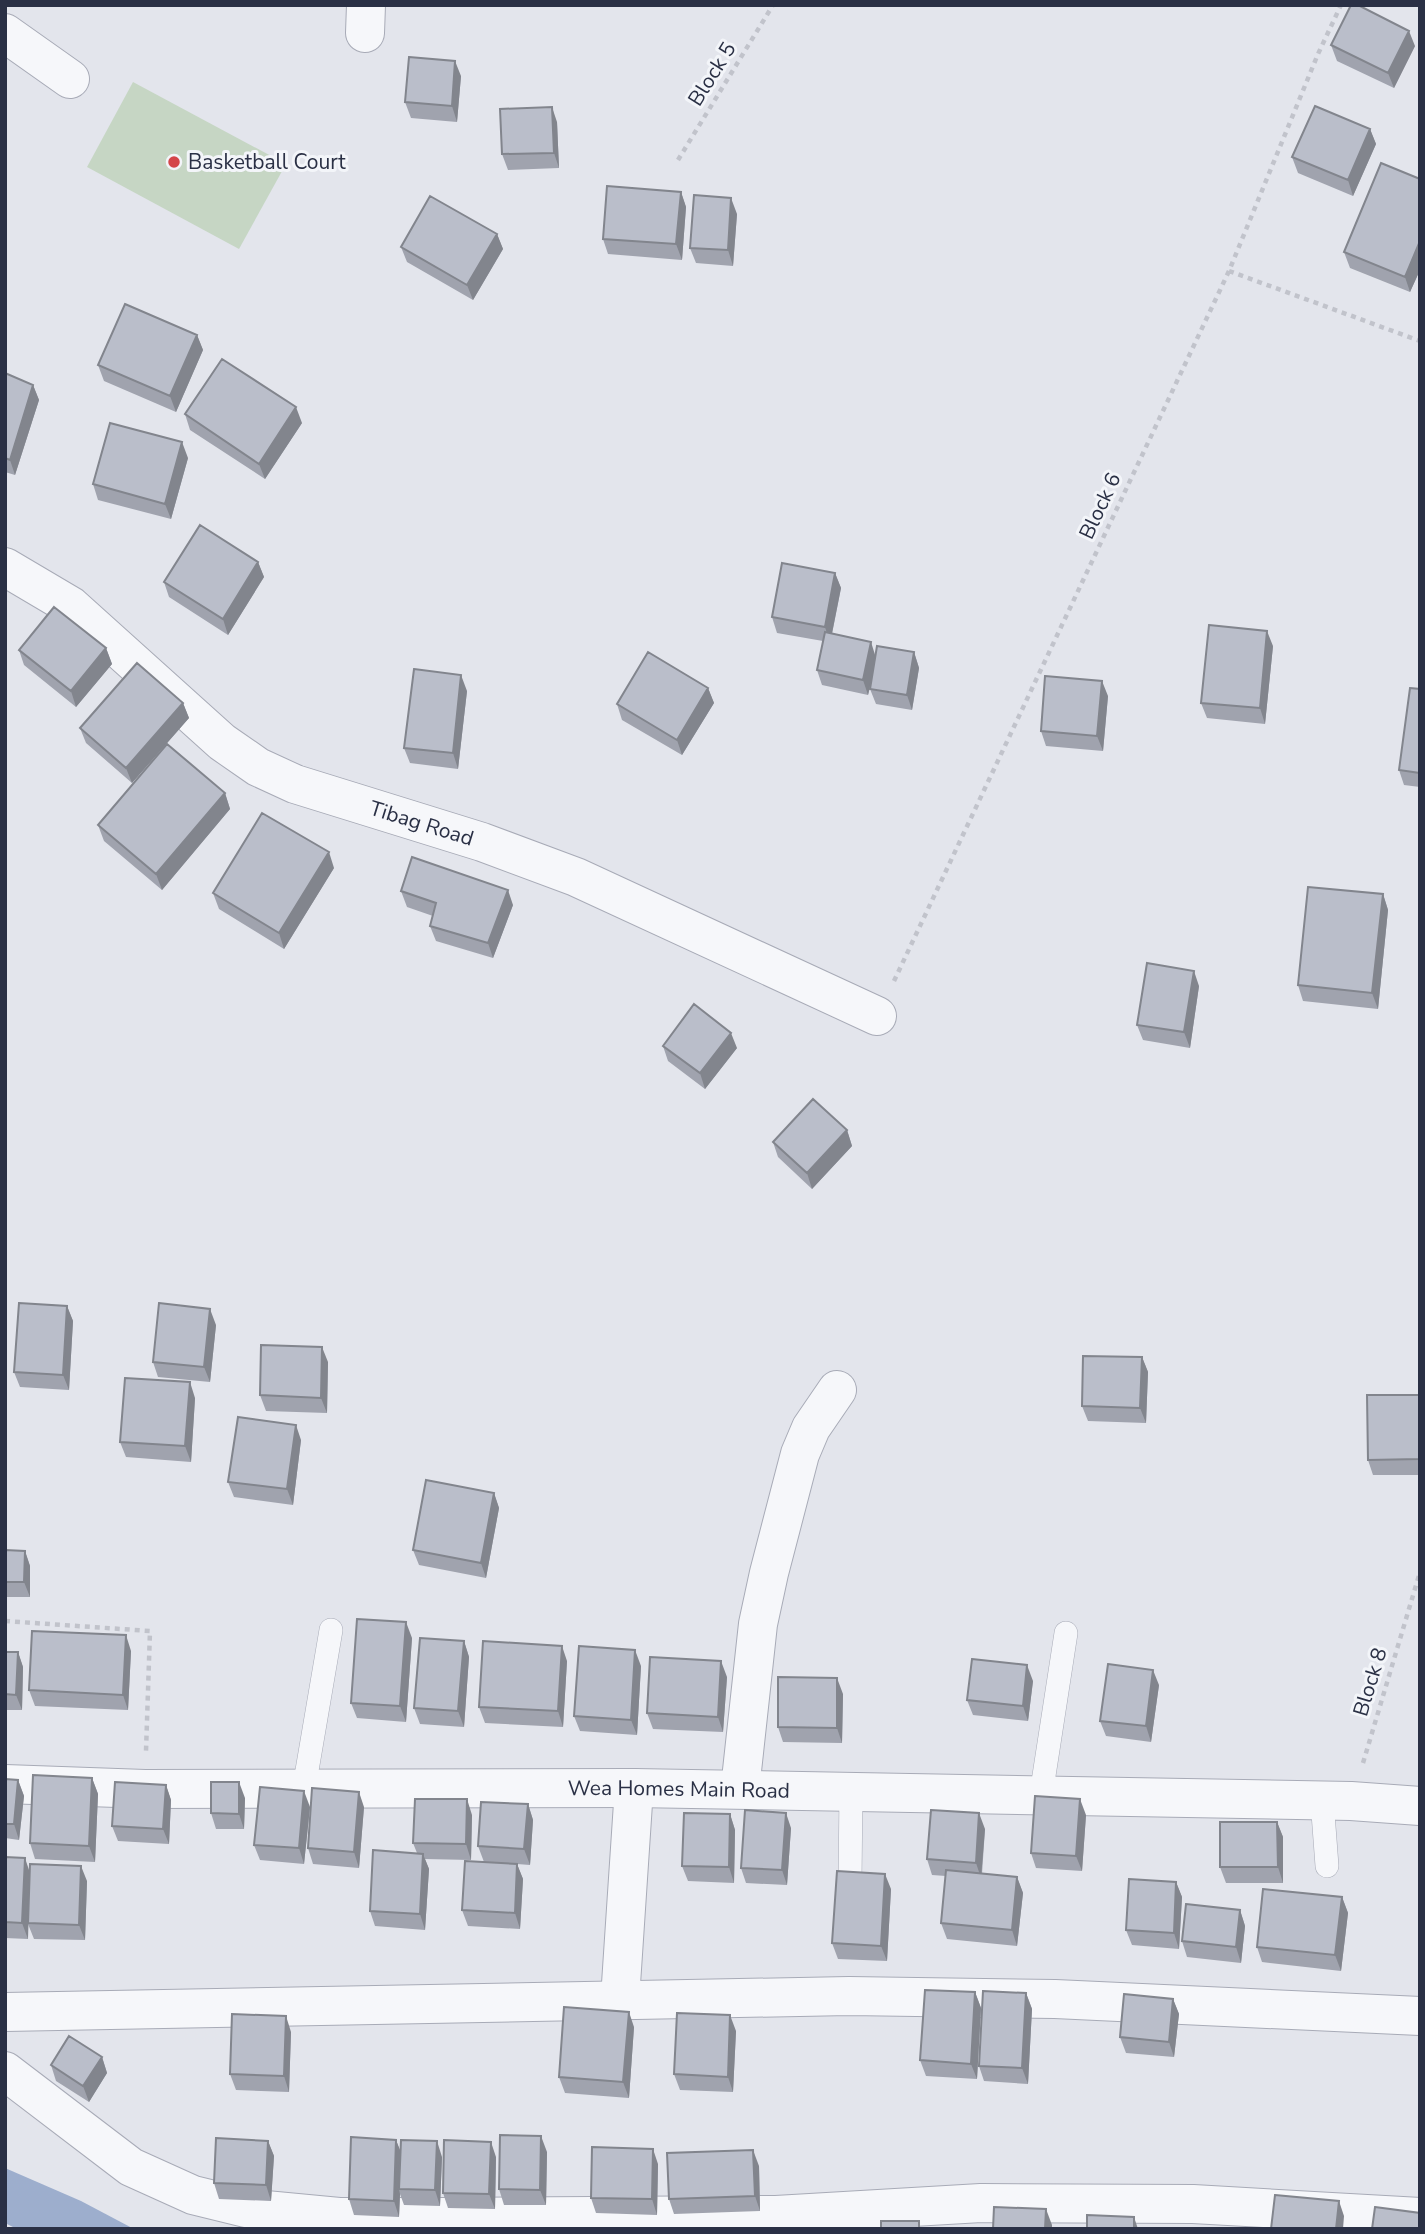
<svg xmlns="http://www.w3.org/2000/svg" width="1425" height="2234" font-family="'Nunito Sans',sans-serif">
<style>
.green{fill:#c6d6c4}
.water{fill:#9daecd}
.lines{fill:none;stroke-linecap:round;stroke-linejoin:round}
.service-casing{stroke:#a8abb7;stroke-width:24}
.minor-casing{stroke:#a8abb7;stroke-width:40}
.path{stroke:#c1c3cb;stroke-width:4.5;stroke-dasharray:5 5;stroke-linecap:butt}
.service{stroke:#f6f7fa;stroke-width:23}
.minor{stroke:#f6f7fa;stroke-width:38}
.wall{fill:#a0a3ae}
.shaded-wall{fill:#82858d}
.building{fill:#babeca;stroke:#82858d;stroke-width:2}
.poi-dot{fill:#d44549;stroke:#f3f5f9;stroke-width:2.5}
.labels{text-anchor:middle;stroke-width:6;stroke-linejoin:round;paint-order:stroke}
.street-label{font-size:21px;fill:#2a3045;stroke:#f3f5f9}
.poi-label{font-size:21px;fill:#2a3045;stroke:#f3f5f9;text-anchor:start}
</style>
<rect width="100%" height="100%" fill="#e3e5ec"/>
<path class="green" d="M133,82L286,164L239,249L87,167Z"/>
<path class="water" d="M5,2168L81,2201L134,2229H17L5,2223Z"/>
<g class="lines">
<defs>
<path id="service" d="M304,1788L331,1630
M1041,1795L1066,1633
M1322,1800L1327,1866
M850,1881L851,1792"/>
<g id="minor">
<path d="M5,33L70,79"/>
<path d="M365,33L366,5"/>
<path id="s1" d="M5,567L71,606L222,742L258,767L295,784L482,842L576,877L877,1016"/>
<path id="s2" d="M5,1784L145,1789L634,1788L1351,1801L1420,1806"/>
<path d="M740,1789L758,1624L769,1573L800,1454L811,1428L837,1390"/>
<path d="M620,1999L634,1788"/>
<path d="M5,2012L849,1996L1055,1999L1420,2016"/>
<path d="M5,2071L131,2167L193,2195L246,2208L339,2217H442L776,2215L981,2203L1193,2204L1420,2217"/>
</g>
</defs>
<use href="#service" class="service-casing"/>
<use href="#minor" class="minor-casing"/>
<path class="path" d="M678,160L773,5
M1229,271L1420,341
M894,981L1229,271L1318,54L1341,5
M5,1621L150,1631L146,1751
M1363,1763L1420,1572"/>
<use href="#service" class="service"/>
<use href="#minor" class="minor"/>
</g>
<path class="wall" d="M1331,45L1415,46L1394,88L1337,61Z
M461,76L457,122L411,118L405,102Z
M557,122L559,168L508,170L502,154Z
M1370,129L1376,144L1353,196L1298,173L1292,157Z
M1420,179V270L1410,292L1350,268L1344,252Z
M681,192L686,207L682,260L608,254L603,239Z
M737,214L733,266L696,263L690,248Z
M497,234L503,249L473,300L407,262L401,247Z
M197,335L203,350L176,412L104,381L98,365Z
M5,373L33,385L39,400L15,475L5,472Z
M185,414L302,423L265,479L190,430Z
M188,458L171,519L98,500L93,484Z
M258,562L264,577L228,635L169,597L164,582Z
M835,573L841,588L832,634L876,656L914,652L919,668L912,710L876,704L870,689L872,681L868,695L822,685L817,670L823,641L777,633L772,617Z
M1273,646L1265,724L1207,718L1201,703Z
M106,648L112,664L76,707L24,665L19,650Z
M708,688L714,703L682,755L622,720L617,704Z
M1420,689V787L1404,785L1399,770Z
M467,691L458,769L410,763L404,748Z
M1108,696L1103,751L1046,746L1041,731Z
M183,703L189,718L132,783L86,743L80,728Z
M225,793L230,809L162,890L104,841L98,825Z
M334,868L284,949L219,909L213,893Z
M401,891L513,905L493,958L436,941L430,926L433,916L407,907Z
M1383,894L1388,910L1378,1009L1303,1001L1298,985Z
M1199,986L1190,1048L1143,1040L1137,1025Z
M663,1046L737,1048L705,1089L668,1061Z
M847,1130L852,1146L812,1189L778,1157L773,1142Z
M67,1306L73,1321L69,1390L20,1387L14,1372Z
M216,1325L210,1382L158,1377L153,1362Z
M1142,1357L1148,1372L1146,1423L1088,1421L1082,1406Z
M328,1362L327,1413L266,1411L260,1395Z
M1420,1395V1475H1373L1368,1460Z
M195,1398L191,1462L126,1457L120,1442Z
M301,1440L293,1505L234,1497L228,1482Z
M494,1493L499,1508L486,1578L419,1565L413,1550Z
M5,1550L25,1551L30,1566V1597H5Z
M412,1638L406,1722L357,1718L351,1703Z
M464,1641L469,1657L464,1727L420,1724L414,1708Z
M131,1651L128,1710L35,1706L29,1690Z
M5,1652H18L23,1667L22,1710H5Z
M567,1661L563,1727L485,1723L479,1707Z
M641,1666L637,1735L580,1731L574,1716Z
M727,1677L723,1732L653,1729L647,1713Z
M1033,1681L1028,1721L973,1715L967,1700Z
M1159,1685L1151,1742L1106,1736L1100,1721Z
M843,1694L842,1743L783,1742L778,1727Z
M92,1778L98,1794L95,1862L35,1859L30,1843Z
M5,1779L18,1780L24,1796L19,1840L5,1838Z
M166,1785L171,1800L169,1844L118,1841L112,1826Z
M245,1798L244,1829H216L211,1813Z
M528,1804L533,1820L530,1865L517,1864L523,1879L520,1929L468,1926L462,1910L484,1862L478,1846Z
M310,1807L304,1864L260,1860L254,1845Z
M364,1807L359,1868L313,1864L308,1848Z
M730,1814L735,1830L734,1883L688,1881L682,1866Z
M472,1815L471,1860L425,1859L429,1869L425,1930L375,1926L370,1911L417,1853L413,1843Z
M1086,1815L1082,1871L1036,1868L1031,1853Z
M1277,1822L1283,1837V1883H1226L1220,1867Z
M791,1828L787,1885L746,1883L741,1868Z
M985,1829L982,1874L1017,1877L1023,1893L1017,1946L947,1939L941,1923L946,1876L932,1875L927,1859Z
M5,1857L30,1872L87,1881L85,1940L34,1939L28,1924V1939L5,1938Z
M1176,1882L1182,1897L1179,1949L1132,1945L1126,1930Z
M891,1889L887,1961L838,1959L832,1943Z
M1342,1897L1348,1913L1341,1971L1262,1962L1257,1947Z
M1240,1910L1245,1926L1241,1963L1187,1957L1182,1941Z
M975,1992L981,2008L977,2079L926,2076L920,2060Z
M1026,1993L1032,2009L1028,2084L984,2081L979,2066Z
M1173,1999L1179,2014L1174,2057L1126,2053L1120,2037Z
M634,2027L629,2098L565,2093L559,2077Z
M736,2031L733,2092L680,2090L674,2074Z
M291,2032L289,2092L236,2090L230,2074Z
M102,2057L107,2073L89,2102L56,2081L51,2065Z
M396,2140L400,2151L442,2157L440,2206L404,2205L400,2194L399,2217L354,2215L349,2199Z
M268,2141L274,2156L271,2201L219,2199L214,2183Z
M547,2152L546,2205H504L499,2189Z
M496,2157L495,2209L448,2208L443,2193Z
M658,2164L657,2215L596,2213L591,2198Z
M759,2166L760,2211L674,2214L669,2199Z"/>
<path class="shaded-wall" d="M1409,31L1415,46L1394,88L1388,73Z
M455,61L461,76L457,122L452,106Z
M552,107L557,122L559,168L554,153Z
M1370,129L1376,144L1353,196L1348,180Z
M681,192L686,207L682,260L676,244Z
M731,198L737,214L733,266L728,250Z
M497,234L503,249L473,300L467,285Z
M1420,241V270L1410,292L1405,277Z
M197,335L203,350L176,412L170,396Z
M33,385L39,400L15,475L10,460Z
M296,407L302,423L265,479L259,464Z
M182,442L188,458L171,519L165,504Z
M258,562L264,577L228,635L223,619Z
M835,573L841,588L830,643L825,627Z
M1267,631L1273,646L1265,724L1260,708Z
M871,642L876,658L868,695L863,680Z
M106,648L112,664L76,707L71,691Z
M914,652L919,668L912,710L907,695Z
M461,675L467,691L458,769L453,753Z
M1102,681L1108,696L1103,751L1097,736Z
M708,688L714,703L682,755L677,740Z
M183,703L189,718L132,783L126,768Z
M225,793L230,809L162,890L156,874Z
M329,852L334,868L284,949L279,933Z
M508,890L513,905L493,958L488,943Z
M1383,894L1388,910L1378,1009L1372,993Z
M1194,971L1199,986L1190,1048L1184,1032Z
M731,1033L737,1048L705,1089L700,1073Z
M847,1130L852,1146L812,1189L807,1173Z
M67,1306L73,1321L69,1390L63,1375Z
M210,1309L216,1325L210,1382L204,1367Z
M322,1347L328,1362L327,1413L321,1398Z
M1142,1357L1148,1372L1146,1423L1140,1408Z
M190,1382L195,1398L191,1462L185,1446Z
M296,1425L301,1440L293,1505L287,1489Z
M494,1493L499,1508L486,1578L481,1563Z
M25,1551L30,1566V1597L24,1582Z
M406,1622L412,1638L406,1722L400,1706Z
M126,1635L131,1651L128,1710L123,1695Z
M464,1641L469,1657L464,1727L458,1711Z
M562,1646L567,1661L563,1727L558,1711Z
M635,1650L641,1666L637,1735L631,1720Z
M18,1652L23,1667L22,1710L16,1695Z
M721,1661L727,1677L723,1732L718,1717Z
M1027,1665L1033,1681L1028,1721L1023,1706Z
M1153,1670L1159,1685L1151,1742L1146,1726Z
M837,1678L843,1694L842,1743L837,1728Z
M92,1778L98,1794L95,1862L89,1846Z
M18,1780L24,1796L19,1840L14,1824Z
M239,1782L245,1798L244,1829L239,1814Z
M166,1785L171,1800L169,1844L163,1829Z
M304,1791L310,1807L304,1864L299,1848Z
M359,1792L364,1807L359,1868L354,1852Z
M467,1799L472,1815L471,1860L466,1844Z
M1080,1799L1086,1815L1082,1871L1076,1856Z
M528,1804L533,1820L530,1865L524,1849Z
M786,1813L791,1828L787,1885L782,1870Z
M979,1813L985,1829L981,1878L976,1863Z
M730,1814L735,1830L734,1883L729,1867Z
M1277,1822L1283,1837V1883L1278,1867Z
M423,1854L429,1869L425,1930L420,1914Z
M25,1858L30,1873L28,1939L22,1923Z
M517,1864L523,1879L520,1929L515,1913Z
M81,1866L87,1881L85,1940L79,1925Z
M885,1874L891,1889L887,1961L881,1946Z
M1017,1877L1023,1893L1017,1946L1012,1930Z
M1176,1882L1182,1897L1179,1949L1174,1933Z
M1342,1897L1348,1913L1341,1971L1335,1955Z
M1240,1910L1245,1926L1241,1963L1236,1947Z
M975,1992L981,2008L977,2079L971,2064Z
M1026,1993L1032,2009L1028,2084L1022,2068Z
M1173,1999L1179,2014L1174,2057L1169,2042Z
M629,2012L634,2027L629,2098L623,2082Z
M730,2015L736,2031L733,2092L728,2077Z
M286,2016L291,2032L289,2092L284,2076Z
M102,2057L107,2073L89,2102L83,2086Z
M541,2136L547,2152L546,2205L540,2190Z
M396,2140L402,2155L399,2189L400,2194L399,2217L394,2201Z
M268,2141L274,2156L271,2201L266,2185Z
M437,2141L442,2157L440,2206L435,2190Z
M491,2142L496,2157L495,2209L489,2194Z
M653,2149L658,2164L657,2215L652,2199Z
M753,2150L759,2166L760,2211L755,2196Z
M1339,2201L1344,2216L1343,2229H1336Z
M1046,2209L1052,2225V2229H1045Z
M1134,2217L1138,2229H1134Z"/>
<path class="building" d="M1351,5H1358L1409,31L1388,73L1331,45Z
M409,57L455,61L452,106L405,102Z
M1315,106L1370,129L1348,180L1292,157Z
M552,107L554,153L502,154L500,109Z
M1381,163L1420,179V241L1405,277L1344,252Z
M607,186L681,192L676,244L603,239Z
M694,195L731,198L728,250L690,248Z
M430,196L497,234L467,285L401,247Z
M125,304L197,335L170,396L98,365Z
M222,359L296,407L259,464L185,414Z
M5,373L33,385L10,460L5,458Z
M110,423L182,442L165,504L93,484Z
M200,525L258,562L223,619L164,582Z
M782,563L835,573L825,627L772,617Z
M54,607L106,648L71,691L19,650Z
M1209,625L1267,631L1260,708L1201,703Z
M825,632L871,642L863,680L817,670Z
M877,646L914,652L907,695L870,689Z
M648,652L708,688L677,740L617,704Z
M137,663L183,703L126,768L80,728Z
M414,669L461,675L453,753L404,748Z
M1045,676L1102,681L1097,736L1041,731Z
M1410,688L1420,689V773L1399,770Z
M167,744L225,793L156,874L98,825Z
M262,813L329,852L279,933L213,893Z
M412,857L508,890L488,943L430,926L436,903L401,891Z
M1308,887L1383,894L1372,993L1298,985Z
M1147,963L1194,971L1184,1032L1137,1025Z
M694,1004L731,1033L700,1073L663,1046Z
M813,1099L847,1130L807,1173L773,1142Z
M19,1303L67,1306L63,1375L14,1372Z
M159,1303L210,1309L204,1367L153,1362Z
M261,1345L322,1347L321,1398L260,1395Z
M1083,1356L1142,1357L1140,1408L1082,1406Z
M125,1378L190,1382L185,1446L120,1442Z
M1367,1395H1420V1459L1368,1460Z
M238,1417L296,1425L287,1489L228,1482Z
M426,1480L494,1493L481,1563L413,1550Z
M5,1550L25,1551L24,1582H5Z
M357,1619L406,1622L400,1706L351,1703Z
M32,1631L126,1635L123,1695L29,1690Z
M420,1638L464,1641L458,1711L414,1708Z
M483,1641L562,1646L558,1711L479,1707Z
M579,1646L635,1650L631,1720L574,1716Z
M5,1652H18L16,1695L5,1694Z
M650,1657L721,1661L718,1717L647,1713Z
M972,1659L1027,1665L1023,1706L967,1700Z
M1108,1664L1153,1670L1146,1726L1100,1721Z
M778,1677L837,1678V1728L778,1727Z
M33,1775L92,1778L89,1846L30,1843Z
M5,1779L18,1780L14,1824H5Z
M115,1782L166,1785L163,1829L112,1826Z
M211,1782H239V1814L211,1813Z
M260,1787L304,1791L299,1848L254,1845Z
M312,1788L359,1792L354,1852L308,1848Z
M1035,1796L1080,1799L1076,1856L1031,1853Z
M415,1799H467L466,1844L413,1843Z
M481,1802L528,1804L524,1849L478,1846Z
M745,1810L786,1813L782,1870L741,1868Z
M931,1810L979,1813L976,1863L927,1859Z
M684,1813L730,1814L729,1867L682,1866Z
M1220,1822H1277L1278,1867H1220Z
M373,1850L423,1854L420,1914L370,1911Z
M5,1857L25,1858L22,1923L5,1922Z
M465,1861L517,1864L515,1913L462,1910Z
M30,1864L81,1866L79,1925L28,1923Z
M946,1870L1017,1877L1012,1930L941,1923Z
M837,1871L885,1874L881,1946L832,1943Z
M1129,1879L1176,1882L1174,1933L1126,1930Z
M1263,1889L1342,1897L1335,1955L1257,1947Z
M1186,1904L1240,1910L1236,1947L1182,1941Z
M925,1990L975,1992L971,2064L920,2060Z
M983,1991L1026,1993L1022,2068L979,2066Z
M1124,1994L1173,1999L1169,2042L1120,2037Z
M564,2007L629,2012L623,2082L559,2077Z
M677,2013L730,2015L728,2077L674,2074Z
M232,2014L286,2016L284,2076L230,2074Z
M69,2036L102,2057L83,2086L51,2065Z
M500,2135L541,2136L540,2190L499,2189Z
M351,2137L396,2140L394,2201L349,2199Z
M216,2138L268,2141L266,2185L214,2183Z
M401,2140L437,2141L435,2190L399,2189Z
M444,2140L491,2142L489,2194L443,2193Z
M592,2147L653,2149L652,2199L591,2198Z
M753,2150L755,2196L669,2199L667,2153Z
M1275,2195L1339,2201L1336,2229H1271Z
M994,2207L1046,2209L1045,2229H993Z
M1375,2207L1420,2213V2229H1372Z
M1087,2215L1134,2217V2229H1087Z
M881,2221H919V2229H881Z"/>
<circle class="poi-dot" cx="174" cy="162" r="7"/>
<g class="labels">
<g class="street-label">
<text transform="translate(712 74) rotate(-58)" y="7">Block 5</text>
<text transform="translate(1100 506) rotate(-65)" y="7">Block 6</text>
<text dy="7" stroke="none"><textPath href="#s1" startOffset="497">Tibag Road</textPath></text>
<text transform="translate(1370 1682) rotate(-73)" y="7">Block 8</text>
<text dy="7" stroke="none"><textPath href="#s2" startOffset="674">Wea Homes Main Road</textPath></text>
</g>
<g class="poi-label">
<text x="188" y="169">Basketball Court</text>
</g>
</g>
<rect width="1425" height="2234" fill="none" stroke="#2a3045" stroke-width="14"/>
</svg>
